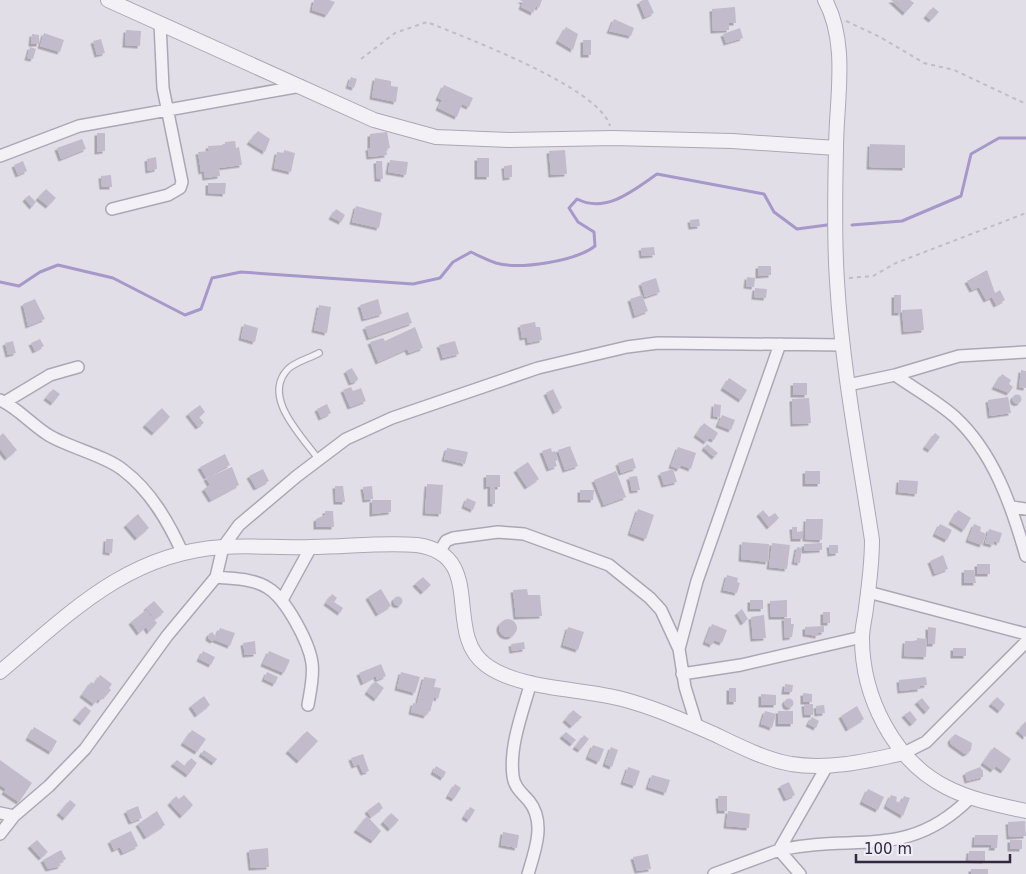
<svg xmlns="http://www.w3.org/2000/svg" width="1026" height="874" font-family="'DejaVu Sans',sans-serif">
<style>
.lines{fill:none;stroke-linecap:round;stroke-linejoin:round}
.stream{stroke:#a698c9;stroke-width:3}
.building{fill:#c1bbcb;filter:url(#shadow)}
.service-casing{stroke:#ada7b5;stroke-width:8}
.minor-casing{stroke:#ada7b5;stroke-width:14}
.tertiary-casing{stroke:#ada7b5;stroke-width:16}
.path{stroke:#c1bcc6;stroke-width:2;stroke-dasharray:4 4;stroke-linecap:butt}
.service{stroke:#f3f1f6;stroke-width:5.5}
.minor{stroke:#f3f1f6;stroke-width:11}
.tertiary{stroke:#f3f1f6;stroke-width:14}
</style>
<defs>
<filter id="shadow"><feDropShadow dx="-2.5" dy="2.5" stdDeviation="0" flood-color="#0004"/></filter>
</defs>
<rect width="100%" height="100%" fill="#e2dee8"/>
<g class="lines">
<path class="stream" d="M852,225L902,221L961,196L971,154L999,138H1026
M0,282L19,286L40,272L58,265L113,278L185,315L201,309L212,278L241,272L413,284L440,278L453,262L471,252C479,256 487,260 496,263C520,270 576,261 595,246L594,232L578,222L569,208L577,199C606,214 634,190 657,174L764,194L774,212L797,229L827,225"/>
</g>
<path class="building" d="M314,0H329L335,2L327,15L312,10Z
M520,0H542L539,8L536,6L533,13L521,7L523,2Z
M643,0H648L654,13L645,17L639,2Z
M891,0H910L914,3L905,13Z
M735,7L736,23H729V30L713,31L712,9Z
M933,7L939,12L931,20L926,16Z
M614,19L634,28L631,36L609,31Z
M566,27L578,34L573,50L558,41Z
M740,28L743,38L726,43L723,34Z
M126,30L141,31L140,46L125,45Z
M44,33L64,40L60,52L40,46Z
M32,34L39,35V44H31Z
M101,39L105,53L97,55L93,41Z
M583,40H591V55H583Z
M30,47L36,49L33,59L27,58Z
M351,77L357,79L354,88L348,86Z
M375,78L391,81V86L398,87L396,102L372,97Z
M444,85L473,98L469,107L462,104L457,117L438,108L442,100L438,98Z
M258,131L270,139L265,152L249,142Z
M387,132L390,148L386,149L387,155L369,157L368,148H370V134Z
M97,133H105V151L97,152Z
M82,139L86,149L61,159L57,148Z
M235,141L236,148L239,147L242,165L219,168L220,176L205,178L204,171L201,172L198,152L209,151L208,146L225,145V142Z
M870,144L905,145V168L869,167Z
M284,150L295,153L291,172L274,168L277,152L284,153Z
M565,150L567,174L551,175L549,151Z
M156,157L157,169L148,171L147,159Z
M477,158H489V177H477Z
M390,160L408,162L406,175L388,172Z
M23,161L27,171L18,175L14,165Z
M376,161H382L383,179H377Z
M512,165V177L505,178L504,166Z
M111,175L112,187H102L101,176Z
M208,183H226L225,194L208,193Z
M46,189L56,198L48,206L38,198Z
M29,195L36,202L32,207L25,199Z
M356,206L382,213L379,228L352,222Z
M336,209L345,215L341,222L331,217Z
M699,219L700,226L691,227L690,220Z
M654,247L655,255L642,256L641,248Z
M758,266H771V275L758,276Z
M987,270L995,293L1000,290L1005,300L996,305L992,297L986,300L979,287L972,290L967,281Z
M747,277L755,278L754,287L746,286Z
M656,278L660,292L645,297L641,283Z
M755,288L767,289L766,298L754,297Z
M642,295L648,311L635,316L630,299Z
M894,295H901V313H894Z
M35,299L45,319L28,326L23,304Z
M378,299L382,314L364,319L360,305Z
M319,305L331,307L327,333L314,330Z
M922,309L924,330L904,332L902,310Z
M408,312L412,323L369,338L365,327Z
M535,322L536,327H540L542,340L528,343L527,337L522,338L520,325Z
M244,324L258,328L255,342L241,338Z
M415,327L423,348L409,353L407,349L378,362L370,342L383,338L385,341Z
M40,339L44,346L35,351L31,343Z
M13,341L16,353L8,355L5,343Z
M455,341L459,354L443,358L439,345Z
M352,368L358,378L357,381L351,383L346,371Z
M1021,370L1026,371V388L1019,387Z
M1002,374L1011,380L1009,384L1013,387L1009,393L994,387Z
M729,378L747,390L741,400L723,388Z
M793,383H807V395H793Z
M351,387L353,391L361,388L366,401L350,407L343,390Z
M53,389L60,394L53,403L46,398Z
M553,389L562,408L555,412L546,393Z
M1012.5 399a4.5 4.5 0 1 1 9 0a4.5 4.5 0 1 1-9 0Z
M1008,397L1011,413L990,416L988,400Z
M809,398L811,423L793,424L792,399Z
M327,404L331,413L321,418L317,409Z
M714,404L721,405L720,417L713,416Z
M200,405L205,412L199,417L204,423L198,427L188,414Z
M162,408L170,417L154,433L145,425Z
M722,415L735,420L731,430L718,425Z
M704,423L718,433L714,440L709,438L706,442L696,435Z
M3,433L17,450L7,458L0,449V436Z
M935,433L940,437L930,450L925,447Z
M707,444L718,453L714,457L704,448Z
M570,446L578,466L565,470L558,450Z
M678,447L696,453L691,469L681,465L679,469L671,466Z
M447,448L468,452L465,464L444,459Z
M551,448L552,452L555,451L558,460L555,461L557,466L549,469L542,451Z
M225,454L230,465L206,477L200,467Z
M633,458L636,468L621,473L618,463Z
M528,462L539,479L527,487L516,470Z
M232,467L239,485L211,500L204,489L210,485L206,478Z
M263,469L269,481L256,488L249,476Z
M673,469L677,482L664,485L660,473Z
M616,471L626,497L604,505L594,480Z
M805,471H820V484H805Z
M486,475H500V487H495V504H490V486L486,487Z
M637,476L640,490L632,491L629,477Z
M899,480L918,481L917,494L898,492Z
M427,484L443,485L441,514L425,513Z
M335,486H343L345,502H336Z
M372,486L373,499L365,500L363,487Z
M580,490H594L593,500H580Z
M467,498L476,502L473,510L464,506Z
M372,500H391V512L372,514Z
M638,509L654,515L646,539L630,533Z
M763,510L769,517L775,513L779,518L769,527L759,514Z
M958,510L971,518L964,530L951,522Z
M325,511H333L334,527H316V519L325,515Z
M138,514L149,528L137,538L126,525Z
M806,519H823L822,540L805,539Z
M940,524L952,530L947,540L935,534Z
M974,524L981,527L980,531L986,534L982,545L968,540Z
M792,527H797V532L803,531V539H793Z
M989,529L1002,533L999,543L994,541L993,545L985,543Z
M106,539H113L112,553L105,552Z
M742,542L769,544L768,562L741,559Z
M772,543L790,545L787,569L769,567Z
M822,543V550L804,551V544Z
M829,545H838V553L830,554Z
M797,547L802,548L800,563L794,562Z
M943,555L948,569L935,574L930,561Z
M977,564H990V574H977Z
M964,570H974L976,583H964Z
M727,575L738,578L737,582L740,583L737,593L723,590Z
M423,577L431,585L423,592L415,584Z
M381,589L391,606L378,614L368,597Z
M527,589L528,595H540L542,616L516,617L513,590Z
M332,594L337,598L334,602L343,608L340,613L326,603Z
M393.5 601a4.5 4.5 0 1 1 9 0a4.5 4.5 0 1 1-9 0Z
M750,600H763V609H750Z
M787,600V617H771L770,601Z
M154,601L164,612L155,619L146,608Z
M742,609L748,619L743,623L737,613Z
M146,610L157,623L149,632L146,627L139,633L131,622Z
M823,612H830V623H823Z
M764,615L766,638L753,639L751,617Z
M784,618H791V624H794L792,637L785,638Z
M499 628a9 9 0 1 1 18 0a9 9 0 1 1-18 0Z
M712,624L727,630L722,643L714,640L712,645L705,642Z
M824,626V632L818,633V636L805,634V627Z
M568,627L584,632L578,650L563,645Z
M928,627L936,628L935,644H928Z
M220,628L235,633L230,646L215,640L216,639L212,641L208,638L209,634L212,632L216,637Z
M917,638L927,639L926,657L904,656L905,641H917Z
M255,641L256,654L245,655L243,643Z
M524,642L525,649L512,651L511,644Z
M953,648H966V656H953Z
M203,651L215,657L211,665L199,659Z
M269,651L290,660L284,673L263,664Z
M381,664L386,676L377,680L376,676L363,683L359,673Z
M267,672L278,677L275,684L264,679Z
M401,672L420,677L415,693L397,688Z
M100,675L112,684L109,688L111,690L105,697L104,696L100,701L98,699L94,704L82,695L91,682L94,684Z
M424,677L436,679L434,687L441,688L438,699L434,697L430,712L428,711L426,716L411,712L413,703L417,704Z
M926,677L927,685L920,686V689L900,691L899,680Z
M375,681L384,688L376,699L367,692Z
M785,684L793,685L792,692H784Z
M729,688H736V702H729Z
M803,693L812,694V702H803Z
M761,694L776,695V705H761Z
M204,696L210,705L197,715L191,706Z
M997,697L1005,704L1000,711L991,704Z
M922,698L930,708L926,712L917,702Z
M784.5 703a4.5 4.5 0 1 1 9 0a4.5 4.5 0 1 1-9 0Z
M804,704H813V715H805Z
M824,705L825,713L817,714L816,706Z
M85,706L91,711L82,723L75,718Z
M857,706L864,719L848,729L841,716Z
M573,710L582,717L572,726L565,720Z
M765,711L776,714L772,728L761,724Z
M778,711H793V724H778Z
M910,711L917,720L912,724L904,715Z
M812,717L819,721L816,728L808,724Z
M1026,721V736L1025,737L1018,731Z
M34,727L57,741L51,752L28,738Z
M192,730L206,739L197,752L183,743Z
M307,731L318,741L299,761L288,751Z
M566,732L576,740L572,744L562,736Z
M955,734L972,743L971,750L968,753L965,754L951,744L950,740Z
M584,735L589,739L580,750L575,747Z
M593,745L604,749L599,762L588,757Z
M611,747L618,750L612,767L605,764Z
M994,747L1011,759L1003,771L996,766L993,770L983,763Z
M204,750L217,759L214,763L201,754Z
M363,754L369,771L363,773L359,764L354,766L351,758Z
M191,758L197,763L188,775L173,764L177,760L185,766Z
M0,760L32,783L19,802L4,792L6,789L0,785Z
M436,766L446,772L443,778L433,772Z
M628,767L640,771L635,786L623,782Z
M980,767L983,771V777L967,781L965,773Z
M652,775L670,780L666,793L648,787Z
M789,782L795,795L786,799L780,786Z
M455,784L461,788L454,799L448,796Z
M868,789L884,797L878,810L862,802Z
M184,795L193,805L182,816L170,803L176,796L179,799Z
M891,795L897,797L896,801L901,803L904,796L910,798L903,816L886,806Z
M718,796H727V811H719Z
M70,800L76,805L65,818L59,813Z
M379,802L383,808L371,817L367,811Z
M138,806L142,818L131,822L126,811Z
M470,807L475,810L469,820L464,817Z
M157,811L165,825L146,837L138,824Z
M728,811L750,814L749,828L726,826Z
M391,813L399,820L390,829L383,822Z
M367,816L381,831L373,841L356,830Z
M1025,821L1026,836L1009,837L1008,822Z
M131,831L138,846L123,853L120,847L114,850L110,841Z
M503,832L519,835L517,848L501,845Z
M975,835H998L997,848H991L992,845H974Z
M37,840L48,852L41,858L30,846Z
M1010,840H1022V849H1010Z
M268,848L269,867L251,868L249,850Z
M61,850L66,859L59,863L61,866L48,869L43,860Z
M969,851H985V861L968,860Z
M648,854L651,869L637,871L633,857Z
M971,869H988V874H971Z"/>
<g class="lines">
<defs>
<path id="service" d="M319,353C310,358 295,362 288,369C261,397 302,436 319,460"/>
<path id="minor" d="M0,156L79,126L301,86
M112,209L168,195L180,188L182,182L163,88L160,23
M895,375C915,389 937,401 955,417C994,453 1012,507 1026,556
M848,385L895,375L959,356L1026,352
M0,400C18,408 33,426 50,436C71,448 106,456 123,470C151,491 169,523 183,554
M5,402L50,375L78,367
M1012,507L1026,509
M440,551L446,541L453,538L498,532L524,534L609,565L650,598L661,610L679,649
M216,577C232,579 253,578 268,588C286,599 309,642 312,663C314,677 310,692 308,705
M868,592L1026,634
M282,600L311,547
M682,674L741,665L862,637
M697,726L685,687L679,649L697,581L780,344
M904,753L926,742L1026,642
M0,813L14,816
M0,834L14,816L49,786L85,749L167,636L216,577L223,547L239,525L297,476L346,439L392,418L538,368L627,347L658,343L843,345
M528,874C535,851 546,822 529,801C522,793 514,787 513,776C509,746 523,711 531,682
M714,874L779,850L827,766
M800,874L779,850C855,833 907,861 970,798"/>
<path id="tertiary" d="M108,0L374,120L436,137L509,140L613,138L732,141L836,148
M825,0C849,44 836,101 836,149C835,193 834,238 837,281C842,368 859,454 872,540C872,563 869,586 866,608C865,618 862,628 862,638C862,696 893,760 946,787C971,800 999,805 1026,811
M0,672C69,614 127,553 223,547C252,545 282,548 311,547C346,547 382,542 417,545C488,555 442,633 486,665C520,690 581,688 622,699C653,707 684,721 714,734C739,746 764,759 791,764C829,770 867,761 904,753"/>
</defs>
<use href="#service" class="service-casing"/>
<use href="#minor" class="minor-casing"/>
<use href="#tertiary" class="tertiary-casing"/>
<path class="path" d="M846,21L880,37L924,63L954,70L1026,104
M361,59L395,33L427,22C466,38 599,87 610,126
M849,278L873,276L896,263L1026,213"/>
<use href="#service" class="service"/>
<use href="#minor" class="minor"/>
<use href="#tertiary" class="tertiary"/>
</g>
<path d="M856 854v8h154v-8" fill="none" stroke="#31273f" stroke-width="2.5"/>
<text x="864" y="854" font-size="15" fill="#31273f" stroke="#f0edf6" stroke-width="4" paint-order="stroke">100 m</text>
</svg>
